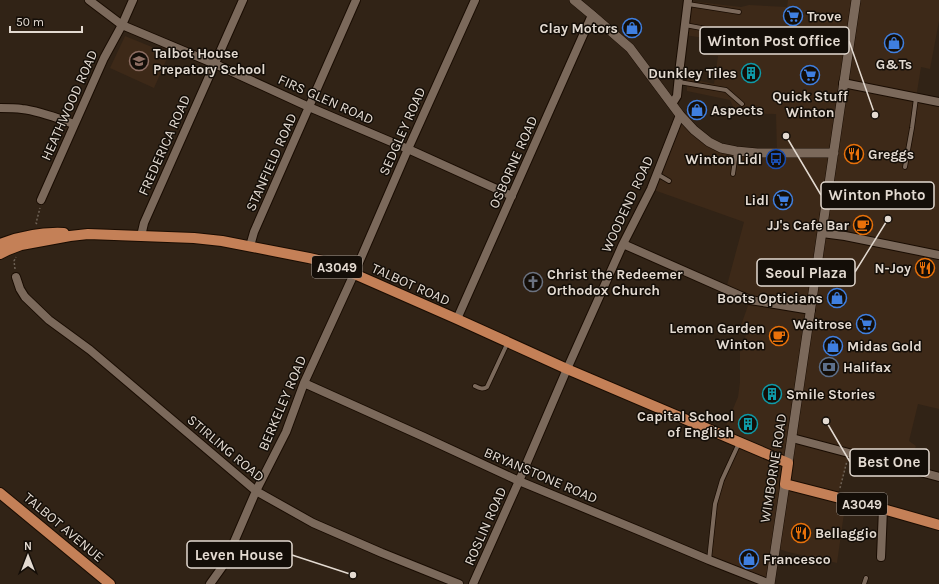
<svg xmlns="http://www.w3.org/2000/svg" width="939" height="584" font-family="Karla,sans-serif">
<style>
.built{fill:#3d2918}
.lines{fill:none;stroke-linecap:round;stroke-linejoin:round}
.service-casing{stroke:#190c02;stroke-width:5.5}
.minor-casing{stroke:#190c02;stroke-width:10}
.tertiary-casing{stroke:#190c02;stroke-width:10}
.primary-casing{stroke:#190c02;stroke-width:12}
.path{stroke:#6e6256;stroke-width:1.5;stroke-dasharray:2 2;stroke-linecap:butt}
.service{stroke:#7b695b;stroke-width:4}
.minor{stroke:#7b695b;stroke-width:8}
.tertiary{stroke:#7b695b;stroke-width:9}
.primary{stroke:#c48057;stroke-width:10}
.labels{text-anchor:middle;stroke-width:3;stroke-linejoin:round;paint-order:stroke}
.shield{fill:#140e08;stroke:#a59d95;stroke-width:1}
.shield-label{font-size:13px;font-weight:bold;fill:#e3dad1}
.poi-label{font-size:14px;font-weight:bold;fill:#e3dad1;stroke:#140e08;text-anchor:start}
.street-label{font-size:14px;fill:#e3dad1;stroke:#140e08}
.leader{fill:none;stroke:#e3dad1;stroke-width:1.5}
.callout-dot{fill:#e3dad1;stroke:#140e08;stroke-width:1.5}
.callout{fill:#140e08;stroke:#e3dad1;stroke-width:1.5}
.callout-label{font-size:15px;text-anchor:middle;font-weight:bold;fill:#e3dad1}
</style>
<rect width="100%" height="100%" fill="#312316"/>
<path class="built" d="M788,0H939V21L930,69L921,67L916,98L939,102V409L918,404L909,441L916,446L908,469L850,454L837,497L846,499L837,563L788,552L776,548L770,584L709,560L715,504L722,480L739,442L722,435L738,397L740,382V352L747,332L740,328L750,300L726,289L744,222L651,189L680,115L720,148L777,153L776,114L736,113L730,100L687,91V78L714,84L718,56L708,55L712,39L684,35L688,1L741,7L749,5L787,7Z
M125,36L169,54L154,88L110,68Z"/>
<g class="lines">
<defs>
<path id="service" d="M688,4L739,12
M685,25L728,33L775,41
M679,82L726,90L742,104
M905,167L912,128L916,98
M657,174L669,181
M733,174L736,152
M475,386C479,388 483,390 487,387L508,342
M709,560L715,504L722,480L739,443
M864,584L866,578"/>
<path id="minor" d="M89,0L122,25L215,64L309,107L408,149L512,196
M843,83L939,102
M672,104L677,96L680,65L688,0
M0,108C7,108 15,108 22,109C40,111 57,118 74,124
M41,200L104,58L122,25L133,0
M822,233L845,236L939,255
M141,236L144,223L243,0
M623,244L750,300L811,310
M250,246L254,232L356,0
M16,277L20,289L25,297L49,320L90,350L256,491L313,523L382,553L459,584
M457,319L592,15
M304,383L424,437L519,481L640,531L709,560L770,584
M792,438L939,477
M881,557L883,509
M210,584L225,563L256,491L286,432L304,383L354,274L408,149L475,0
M473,584L519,481L567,369L623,244L651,189L680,115"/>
<path id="tertiary" d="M574,0L592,15L630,48L680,115L694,130L709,142L721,148L736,151L757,153H834
M788,463L856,0
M770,584L785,484"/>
<path id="primary" d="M0,244C21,236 42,232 64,233
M0,254L8,250L21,245L70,236L88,234L194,238L222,241L309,258L327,262L457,319L567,369L788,463L785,484L883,509L939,525
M0,493L110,584"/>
</defs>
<use href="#service" class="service-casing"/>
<use href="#minor" class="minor-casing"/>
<use href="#tertiary" class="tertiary-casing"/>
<use href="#primary" class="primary-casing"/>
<path class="path" d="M37,224L36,223L40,208
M15,269L14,261L16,257
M840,488L847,461"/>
<use href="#service" class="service"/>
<use href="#minor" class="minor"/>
<use href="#tertiary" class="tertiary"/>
<use href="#primary" class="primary"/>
</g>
<defs>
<symbol id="supermarket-ring" viewBox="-11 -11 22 22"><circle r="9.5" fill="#140e08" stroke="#3f7fe0" stroke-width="1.5"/><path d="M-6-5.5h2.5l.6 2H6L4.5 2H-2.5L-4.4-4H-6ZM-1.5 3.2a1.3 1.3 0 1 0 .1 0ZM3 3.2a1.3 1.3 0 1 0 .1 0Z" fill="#3f7fe0"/></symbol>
<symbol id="shop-ring" viewBox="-11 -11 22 22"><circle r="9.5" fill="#140e08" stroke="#3f7fe0" stroke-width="1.5"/><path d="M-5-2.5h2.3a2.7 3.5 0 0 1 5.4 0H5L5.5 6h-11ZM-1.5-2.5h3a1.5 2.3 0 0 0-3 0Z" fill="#3f7fe0"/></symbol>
<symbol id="school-ring" viewBox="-11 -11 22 22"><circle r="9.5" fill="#140e08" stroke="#8d6e63" stroke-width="1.5"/><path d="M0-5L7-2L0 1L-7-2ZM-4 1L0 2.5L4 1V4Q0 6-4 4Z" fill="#8d6e63"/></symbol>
<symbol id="building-ring" viewBox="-11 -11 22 22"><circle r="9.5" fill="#140e08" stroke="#0f9aa8" stroke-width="1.5"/><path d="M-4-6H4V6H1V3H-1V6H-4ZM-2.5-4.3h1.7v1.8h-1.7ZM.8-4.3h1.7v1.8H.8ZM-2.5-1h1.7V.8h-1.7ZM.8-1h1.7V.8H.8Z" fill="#0f9aa8"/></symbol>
<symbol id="restaurant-ring" viewBox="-11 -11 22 22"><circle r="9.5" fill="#140e08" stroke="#e8710a" stroke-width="1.5"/><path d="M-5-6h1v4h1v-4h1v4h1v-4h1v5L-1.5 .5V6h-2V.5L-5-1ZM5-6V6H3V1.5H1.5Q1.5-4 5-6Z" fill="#e8710a"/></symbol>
<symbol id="bus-ring" viewBox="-11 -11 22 22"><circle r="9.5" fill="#140e08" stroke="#1a4fb4" stroke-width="1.5"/><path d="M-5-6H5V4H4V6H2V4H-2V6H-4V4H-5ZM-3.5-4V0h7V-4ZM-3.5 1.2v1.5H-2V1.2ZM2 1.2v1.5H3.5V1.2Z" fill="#1a4fb4"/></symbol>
<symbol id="cafe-ring" viewBox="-11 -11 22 22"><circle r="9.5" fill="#140e08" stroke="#e8710a" stroke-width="1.5"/><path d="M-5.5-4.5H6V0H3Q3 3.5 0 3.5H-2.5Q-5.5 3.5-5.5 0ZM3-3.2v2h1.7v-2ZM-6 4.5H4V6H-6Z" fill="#e8710a"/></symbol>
<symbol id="church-ring" viewBox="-11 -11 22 22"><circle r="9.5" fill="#140e08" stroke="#6b7280" stroke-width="1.5"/><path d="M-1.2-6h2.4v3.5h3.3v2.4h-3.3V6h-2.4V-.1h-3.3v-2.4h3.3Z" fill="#6b7280"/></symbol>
<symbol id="bank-ring" viewBox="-11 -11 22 22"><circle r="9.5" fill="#140e08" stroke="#5c6f8a" stroke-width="1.5"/><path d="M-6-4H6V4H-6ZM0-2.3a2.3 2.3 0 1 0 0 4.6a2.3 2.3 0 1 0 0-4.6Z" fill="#5c6f8a"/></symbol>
</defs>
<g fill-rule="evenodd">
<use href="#supermarket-ring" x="782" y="5" width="22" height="22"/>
<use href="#shop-ring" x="621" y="17" width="22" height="22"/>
<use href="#shop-ring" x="883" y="32" width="22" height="22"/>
<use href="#school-ring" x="128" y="50" width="22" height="22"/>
<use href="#building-ring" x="740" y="62" width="22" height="22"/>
<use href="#supermarket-ring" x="799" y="64" width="22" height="22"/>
<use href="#shop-ring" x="686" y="99" width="22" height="22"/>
<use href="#restaurant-ring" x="843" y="143" width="22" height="22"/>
<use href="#bus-ring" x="765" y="148" width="22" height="22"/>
<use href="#supermarket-ring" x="772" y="189" width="22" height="22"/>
<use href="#cafe-ring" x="852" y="214" width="22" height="22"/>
<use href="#restaurant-ring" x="914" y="257" width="22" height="22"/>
<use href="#church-ring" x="522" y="271" width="22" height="22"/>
<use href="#shop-ring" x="826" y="287" width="22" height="22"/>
<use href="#supermarket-ring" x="855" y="313" width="22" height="22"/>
<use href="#cafe-ring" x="768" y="325" width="22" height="22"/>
<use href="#shop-ring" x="822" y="335" width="22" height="22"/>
<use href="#bank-ring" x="818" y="356" width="22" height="22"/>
<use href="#building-ring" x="761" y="383" width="22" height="22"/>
<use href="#building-ring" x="737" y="413" width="22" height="22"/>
<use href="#restaurant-ring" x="790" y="522" width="22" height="22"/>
<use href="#shop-ring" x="738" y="548" width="22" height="22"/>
</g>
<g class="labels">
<g class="shield">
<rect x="312" y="256" width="50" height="22" rx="3"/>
<rect x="837" y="493" width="50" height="22" rx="3"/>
</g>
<g class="shield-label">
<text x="337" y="272">A3049</text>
<text x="862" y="509">A3049</text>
</g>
<g class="poi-label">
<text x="807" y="21">Trove</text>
<text x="618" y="33" text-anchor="end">Clay Motors</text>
<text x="153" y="58">Talbot House<tspan x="153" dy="16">Prepatory School</tspan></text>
<text x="894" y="69" text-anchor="middle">G&amp;Ts</text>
<text x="737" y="78" text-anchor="end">Dunkley Tiles</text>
<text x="810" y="101" text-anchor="middle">Quick Stuff<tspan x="810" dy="16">Winton</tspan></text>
<text x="711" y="115">Aspects</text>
<text x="868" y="159">Greggs</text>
<text x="762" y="164" text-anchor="end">Winton Lidl</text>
<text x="769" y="205" text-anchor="end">Lidl</text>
<text x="849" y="230" text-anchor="end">JJ's Cafe Bar</text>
<text x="911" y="273" text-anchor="end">N-Joy</text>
<text x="547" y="279">Christ the Redeemer<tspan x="547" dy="16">Orthodox Church</tspan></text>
<text x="823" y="303" text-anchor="end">Boots Opticians</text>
<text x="852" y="329" text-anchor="end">Waitrose</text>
<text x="765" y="333" text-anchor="end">Lemon Garden<tspan x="765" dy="16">Winton</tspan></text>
<text x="847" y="351">Midas Gold</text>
<text x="843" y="372">Halifax</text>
<text x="786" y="399">Smile Stories</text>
<text x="734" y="421" text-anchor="end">Capital School<tspan x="734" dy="16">of English</tspan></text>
<text x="815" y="538">Bellaggio</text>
<text x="763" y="564">Francesco</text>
</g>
<g class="street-label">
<text transform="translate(326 99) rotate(24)" y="5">FIRS GLEN ROAD</text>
<text transform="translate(69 105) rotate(-66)" y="5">HEATHWOOD ROAD</text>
<text transform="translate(402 131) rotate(-66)" y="5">SEDGLEY ROAD</text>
<text transform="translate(164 145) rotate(-66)" y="5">FREDERICA ROAD</text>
<text transform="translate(271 162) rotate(-66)" y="5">STANFIELD ROAD</text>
<text transform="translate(513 162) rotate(-66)" y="5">OSBORNE ROAD</text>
<text transform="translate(627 204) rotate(-65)" y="5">WOODEND ROAD</text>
<text transform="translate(411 284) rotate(24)" y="5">TALBOT ROAD</text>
<text transform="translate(282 403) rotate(-67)" y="5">BERKELEY ROAD</text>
<text transform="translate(226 448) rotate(40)" y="5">STIRLING ROAD</text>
<text transform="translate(773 468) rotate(-81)" y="5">WIMBORNE ROAD</text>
<text transform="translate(541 475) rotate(23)" y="5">BRYANSTONE ROAD</text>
<text transform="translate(485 526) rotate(-66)" y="5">ROSLIN ROAD</text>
<text transform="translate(64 527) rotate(40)" y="5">TALBOT AVENUE</text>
</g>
</g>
<path class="leader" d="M875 115L849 41M786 136L821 195M888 219L855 272M826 421L850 462M353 575L292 555"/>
<g class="callout-dot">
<circle cx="875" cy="115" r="4"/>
<circle cx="786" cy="136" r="4"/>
<circle cx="888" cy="219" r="4"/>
<circle cx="826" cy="421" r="4"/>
<circle cx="353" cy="575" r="4"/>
</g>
<g class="callout">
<rect x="700" y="27" width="149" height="27" rx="4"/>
<rect x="821" y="182" width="113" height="27" rx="4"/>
<rect x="757" y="259" width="98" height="27" rx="4"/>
<rect x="850" y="449" width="79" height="27" rx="4"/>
<rect x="187" y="541" width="105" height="27" rx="4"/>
</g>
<g class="callout-label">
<text x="774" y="46">Winton Post Office</text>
<text x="877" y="200">Winton Photo</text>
<text x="806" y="278">Seoul Plaza</text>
<text x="889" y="467">Best One</text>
<text x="239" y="560">Leven House</text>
</g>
<g transform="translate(28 556)" stroke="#140e08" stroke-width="3" paint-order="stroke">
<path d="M0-3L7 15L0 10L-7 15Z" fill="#e3dad1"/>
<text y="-6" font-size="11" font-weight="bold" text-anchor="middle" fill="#e3dad1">N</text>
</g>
<path d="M10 26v6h72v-6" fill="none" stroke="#e3dad1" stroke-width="2"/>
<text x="16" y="26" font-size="12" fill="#e3dad1" stroke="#140e08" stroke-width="3" paint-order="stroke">50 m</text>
</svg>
